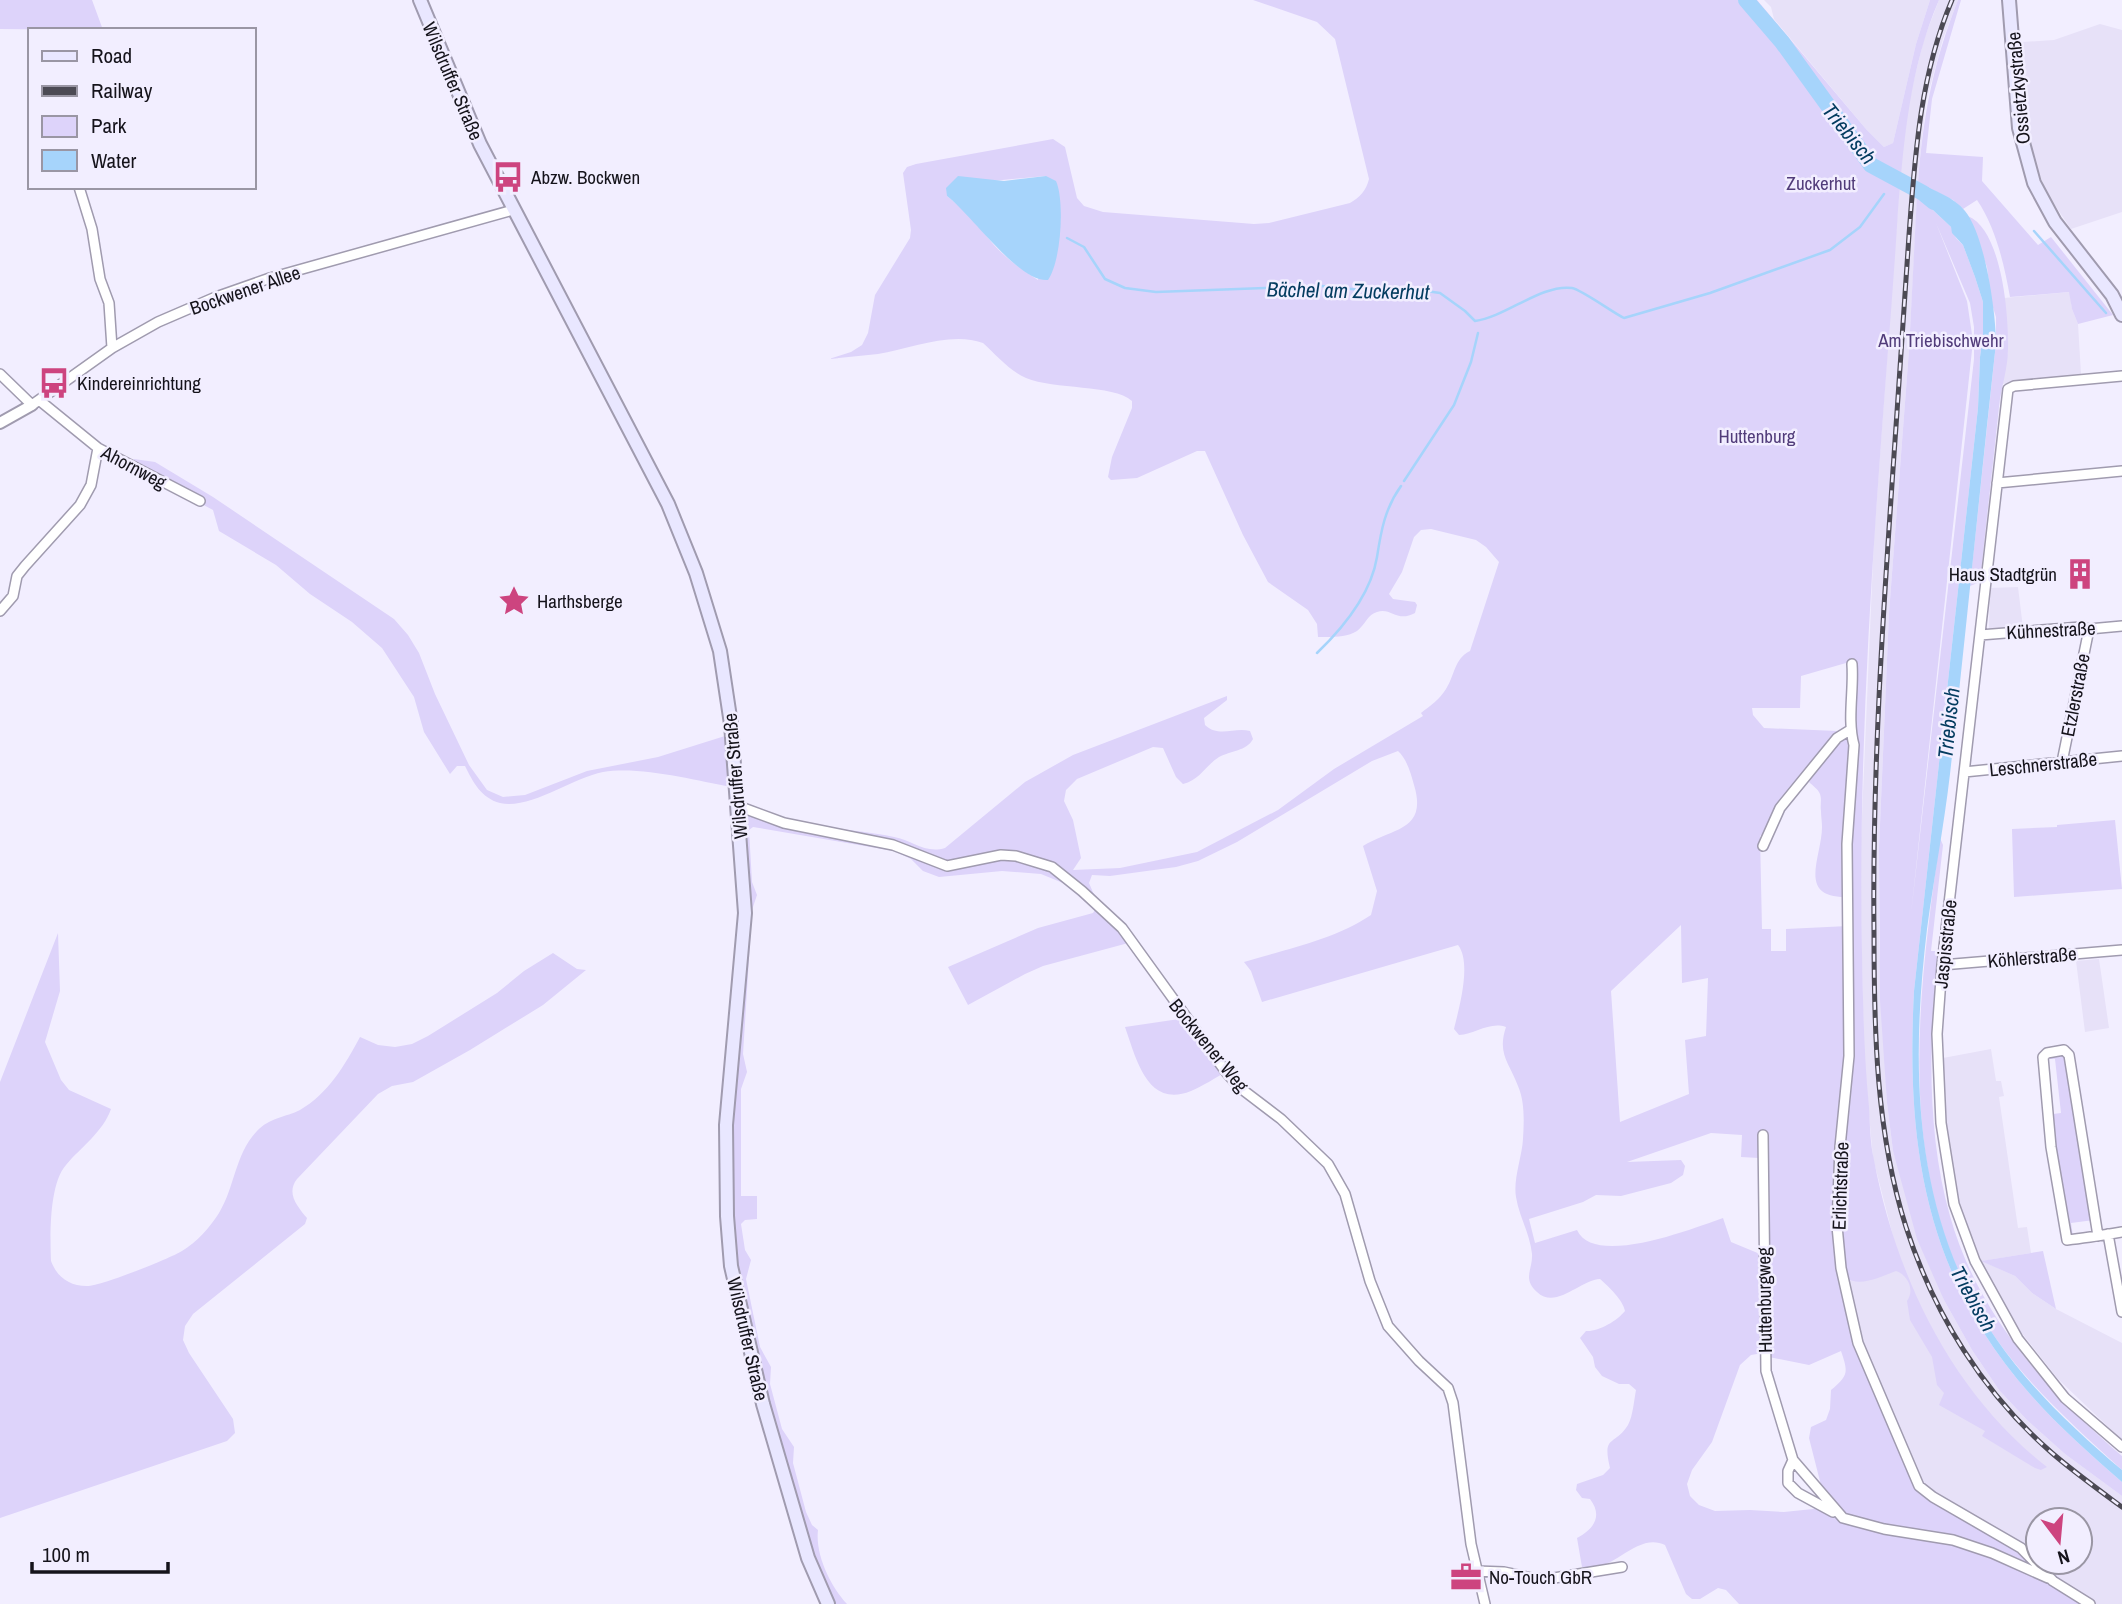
<svg xmlns="http://www.w3.org/2000/svg" width="2122" height="1604" font-family="'Archivo Narrow',sans-serif">
<style>
.built{fill:#e7e1f8;fill-rule:evenodd}
.green{fill:#ddd3fa;fill-rule:evenodd}
.water{fill:#a6d4fb}
.lines{fill:none;stroke-linecap:round;stroke-linejoin:round}
.stream{stroke:#a6d4fb;stroke-width:2.5}
.river{stroke:#a6d4fb;stroke-width:16}
.minor-casing{stroke:#a09baf;stroke-width:12}
.tertiary-casing{stroke:#a09baf;stroke-width:14}
.secondary-casing{stroke:#a09baf;stroke-width:16}
.minor{stroke:#fff;stroke-width:9}
.tertiary{stroke:#fff;stroke-width:10}
.secondary{stroke:#e9e7ff;stroke-width:12}
.rail-casing{stroke:#4c4a54;stroke-width:5}
.rail{stroke:#f2eeff;stroke-width:2.5;stroke-dasharray:8;stroke-linecap:butt}
.labels{text-anchor:middle;stroke-width:5;stroke-linejoin:round;paint-order:stroke}
.street-label{font-size:19px;fill:#15131b;stroke:#f2eeff}
.poi-label{font-size:19px;fill:#15131b;stroke:#f2eeff;text-anchor:start}
.park-label{font-size:19px;fill:#513c7a;stroke:#f2eeff}
.water-label{font-size:21px;font-style:italic;fill:#043c60;stroke:#f2eeff}
</style>
<rect width="100%" height="100%" fill="#f2eeff"/>
<path class="built" d="M1764,0H1930L1916,44L1893,143L1884,147L1866,129L1774,19L1771,7Z
M1939,0H1958L1943,39L1926,102L1919,166L1909,350L1889,613L1879,848V942L1887,1103L1893,1151L1944,1300L1972,1350L1999,1390L2027,1420L2065,1454L2122,1496V1604H2090L1919,1486L1869,1374L1843,1276L1903,1265L1896,1248L1873,1158L1864,1059L1860,863L1874,538L1901,163L1909,100L1924,39ZM2038,1520H2080V1562H2038Z
M2100,24L2122,30V212L2071,229L2048,195L2038,171L2029,135L2022,42L2054,40Z
M2070,292L2072,309L2078,324L2081,374L2002,384L2008,351L2004,298Z
M2018,587L2023,628L1989,629L1990,588Z
M2099,959L2109,1028L2085,1032L2076,961Z
M1991,1049L1996,1081H2001L2004,1096L1999,1097L2018,1228L2027,1227L2031,1253L1982,1261L2015,1276L2032,1293L2056,1309L2122,1343V1440L2058,1379L2021,1332L2003,1304L1967,1231L1960,1210L1947,1128L1943,1058Z"/>
<path class="green" d="M0,0H92L103,30L0,29Z
M1253,0H1757L1866,129L1884,147L1893,143L1916,44L1930,0H1939C1910,67 1904,138 1898,210C1895,261 1891,312 1887,363C1872,559 1858,757 1862,953C1863,1005 1864,1056 1869,1107C1870,1124 1870,1143 1874,1160C1896,1277 1952,1393 2047,1467L2041,1470L2035,1468L1982,1436L1985,1431L1939,1405L1944,1393L1937,1385L1932,1357L1910,1320L1907,1301C1915,1290 1908,1275 1896,1271C1879,1277 1860,1288 1844,1277L1856,1336L1919,1486L2021,1548L2053,1581L2090,1604H1739L1726,1590L1718,1588L1700,1599H1692L1686,1594L1665,1545C1636,1531 1611,1576 1582,1567L1577,1538C1594,1529 1603,1516 1590,1499L1582,1498L1576,1490L1577,1484L1603,1475L1610,1468C1602,1434 1614,1447 1628,1425C1633,1416 1634,1400 1636,1390L1629,1384H1619L1602,1376L1595,1367L1593,1357L1580,1338L1586,1331C1598,1332 1617,1321 1625,1311C1623,1300 1609,1287 1600,1279C1580,1280 1556,1310 1537,1292C1522,1279 1533,1269 1532,1254C1530,1234 1519,1216 1516,1197C1513,1179 1522,1157 1523,1139C1524,1122 1525,1102 1518,1086C1509,1062 1497,1054 1506,1027C1490,1021 1475,1034 1459,1035L1454,1029C1459,1008 1472,963 1458,945L1262,1002L1251,971L1244,962C1286,949 1334,940 1371,915L1377,891L1363,846C1392,828 1428,831 1414,785C1411,774 1407,759 1398,751L1372,761L1237,842L1198,861L1176,867L1110,876L1092,875L1089,883C1098,907 1115,923 1132,942L1043,966L1025,974L968,1005L948,967L1038,928L1093,913L1095,910L1063,883L1041,874L1002,871L939,877L923,871L911,859L894,851L753,827L749,830L752,882L757,895L752,910L743,1054L747,1072L741,1089V1196H757V1219L745,1220L741,1224L745,1250L751,1260L746,1279L760,1347L771,1367L770,1384L782,1429L794,1447L793,1463L806,1512L812,1525L818,1530C815,1555 831,1587 847,1604H828L740,1309L726,1173L743,953L737,798C782,830 842,826 894,837C912,840 925,854 945,848L1025,782L1073,755L1227,696V700L1204,718L1205,725C1219,738 1234,727 1250,731L1253,739C1247,751 1230,751 1219,757C1205,766 1200,780 1183,784L1176,777L1163,748L1153,747L1077,779L1066,790L1064,801L1073,820L1081,858L1073,870L1120,868L1197,852L1278,810L1334,769L1423,716L1421,713C1430,706 1440,699 1446,689C1455,675 1454,659 1470,651L1499,562L1486,547L1476,540L1431,529L1421,530L1414,537L1402,572L1389,594L1393,599L1415,602L1417,605L1415,613C1397,623 1391,607 1377,612C1368,614 1365,625 1357,631C1346,638 1331,637 1318,637L1317,624L1308,610L1268,582L1243,535L1205,451H1197L1137,478L1111,480L1108,477L1112,457L1132,408V401C1113,384 1054,390 1026,378C1010,371 996,355 983,343C951,331 910,349 878,354C862,356 845,357 829,359L851,352L862,345L868,333L875,295L910,238L911,230L903,173L907,167L916,164L1053,139L1065,147L1077,198L1084,206L1103,212L1254,224L1269,223L1350,203C1360,197 1366,191 1369,179L1335,39L1317,22ZM1046,176L1038,280C1022,270 1007,259 994,245C979,227 965,210 947,196L992,181ZM1846,663H1851L1850,730L1857,744H1850L1848,739C1831,741 1818,769 1809,782C1813,786 1818,789 1820,794C1822,800 1820,805 1821,811C1821,816 1822,822 1822,827C1822,857 1796,898 1847,897L1848,926L1786,929V951H1771V929H1762L1760,836L1768,830L1837,731L1764,728L1753,715L1752,708H1800L1801,676ZM1681,925L1682,983L1708,978L1706,1036L1685,1040L1689,1094L1620,1122L1611,991ZM1711,1133L1742,1135L1741,1157L1759,1158L1760,1254L1731,1242L1723,1218C1694,1228 1594,1268 1577,1230L1535,1243L1529,1219L1583,1202L1596,1195L1621,1196L1671,1183L1683,1175L1685,1166L1681,1160L1627,1162ZM1841,1351C1848,1372 1849,1375 1831,1390L1830,1409L1826,1420L1811,1427L1809,1438L1824,1497L1819,1506L1813,1509L1784,1512L1750,1510L1715,1511L1699,1505L1690,1496L1687,1484L1692,1470L1712,1442L1740,1365L1751,1355L1763,1353L1769,1357L1809,1365Z
M1958,0H1961L1932,99L1926,153L1983,157L1982,181L2038,245L2051,237L2113,315L2078,324L2072,309L2069,292L2010,297C2004,264 1996,228 1977,200L1963,209L1953,200L1918,183C1923,116 1933,63 1958,0Z
M1917,195L1951,227L1956,238L1963,245L1975,277L1983,302V335L1980,357L1978,408L1914,991C1906,1144 1924,1274 2030,1394C2058,1426 2090,1454 2122,1482V1496L2065,1454L2027,1420L1999,1390L1972,1350L1944,1300L1917,1239L1893,1151L1887,1103L1880,1000L1879,848L1889,613L1909,350ZM1936,223L1970,303L1974,327V359L1911,914L1973,341L1967,301Z
M1968,216C2002,230 2009,316 2008,349C2008,368 2001,388 1999,407C1993,465 1986,523 1980,582L1970,586L1996,343V317L1991,301L1987,267Z
M134,459L155,462L213,497L394,619L408,635L419,653L435,694L469,765L487,790L503,797L525,795L587,771L658,757L725,736L731,787C693,780 641,766 603,772C572,778 530,810 500,803C481,798 473,782 465,766H457L450,774L424,732L414,697L382,648L352,622L310,594L276,565L219,531L213,510L129,465Z
M2115,820L2122,889L2014,897L2012,829L2057,827V825Z
M1940,838L1943,845L1931,951H1938C1929,1037 1926,1131 1950,1216C1977,1313 2047,1392 2122,1456V1470C2078,1430 2032,1389 1997,1340C1892,1189 1916,1010 1940,838Z
M58,933L60,991L45,1042L61,1080L69,1090L111,1109C103,1132 81,1147 66,1165C49,1184 50,1236 51,1261C57,1277 69,1286 87,1286C101,1286 169,1259 182,1251C196,1243 211,1226 219,1213C235,1187 235,1154 257,1131C269,1118 286,1117 300,1110C328,1094 345,1065 360,1037L378,1045L395,1047L412,1044L428,1036L497,993L524,971L553,953L577,969L586,970L543,1005L470,1050L413,1082L392,1086L378,1094L297,1179C286,1193 297,1206 307,1218L305,1224L193,1314L185,1326L183,1340L189,1353L233,1419L235,1433L227,1441L0,1518V1082Z
M1186,1018L1226,1072C1215,1078 1203,1086 1191,1091C1147,1109 1136,1058 1125,1027Z
M2065,1055L2094,1220L2071,1223L2073,1236L2071,1235L2054,1142L2053,1114L2061,1113L2055,1059H2047Z
M2043,1251L2056,1309L2032,1293L2015,1276L1981,1261Z"/>
<path class="water" d="M958,176L1004,181L1046,176L1056,181C1065,201 1061,262 1048,280C1019,283 971,214 947,196L946,188Z
M1918,183C1933,190 1954,197 1965,211C1985,235 1996,312 1996,343C1980,487 1966,631 1950,774C1944,826 1934,877 1927,929C1910,1071 1913,1218 1997,1340C2031,1389 2077,1432 2122,1470V1482C2090,1454 2058,1426 2030,1394C1924,1274 1906,1144 1914,991L1978,408L1980,357L1983,335V302L1975,277L1963,245L1952,233L1951,227L1917,195Z"/>
<g class="lines">
<path class="stream" d="M2034,231L2106,313
M1067,238L1084,247L1105,279L1125,288L1156,292L1322,286L1361,290L1381,296L1398,295L1419,290L1440,293L1465,311L1475,321C1506,317 1541,284 1572,288C1582,290 1612,312 1624,318L1710,293L1830,250L1860,227L1884,194
M1404,481L1454,405L1471,362L1478,333
M1317,653C1343,628 1371,594 1377,557C1381,531 1385,508 1401,486"/>
<path class="river" d="M1746,0L1782,42L1871,165L1923,193L1934,202"/>
<defs>
<path id="minor" d="M79,187L92,229L100,279L109,303L112,348
M0,374L32,405L112,348L158,322L216,297L270,278L513,210
M2122,376L2014,386L2008,389L1942,965L1937,1034L1941,1123L1954,1204L1975,1261L2018,1339L2065,1398L2122,1447
M39,400L98,448L200,501
M1997,483L2122,471
M0,611L13,596L17,576L25,566L80,505L91,485L98,448
M1980,635L2081,627L2089,629L2122,626
M1852,664C1854,691 1847,719 1854,745L1847,844L1849,1056L1840,1147L1837,1226L1841,1268L1858,1343L1919,1486L1933,1497L2021,1548L2053,1581L2090,1604
M2062,762L2089,629
M1964,772L2122,756
M738,806L784,823L893,845L947,866L1001,855L1016,856L1052,867L1082,891L1122,928L1226,1072L1239,1087L1281,1119L1328,1164L1345,1194L1370,1281L1388,1326L1419,1361L1448,1388L1453,1403L1471,1544L1485,1604
M1763,846L1780,808L1837,738L1850,730
M1942,965L2122,950
M1763,1135L1766,1371L1793,1460L1843,1518L1884,1529L1953,1540L1992,1553L2048,1578
M2108,1234L2122,1312
M2098,1236L2069,1055L2064,1050L2047,1053L2043,1057L2051,1147L2067,1240C2086,1238 2104,1235 2122,1232
M1793,1460L1788,1471V1483L1798,1493L1833,1512
M1476,1571L1504,1572L1532,1578H1554L1622,1567"/>
<path id="tertiary" d="M0,423L32,405"/>
<path id="secondary" d="M420,0L480,144L668,504L696,573L720,651L731,724L745,913L726,1125L727,1216L731,1266L763,1404L808,1558L828,1604
M2009,0L2019,128L2034,183L2055,222L2112,295L2122,315"/>
</defs>
<use href="#minor" class="minor-casing"/>
<use href="#tertiary" class="tertiary-casing"/>
<use href="#secondary" class="secondary-casing"/>
<use href="#minor" class="minor"/>
<use href="#tertiary" class="tertiary"/>
<use href="#secondary" class="secondary"/>
<defs>
<path id="rail" d="M1952,0C1920,75 1915,155 1909,235C1905,294 1901,353 1897,412C1885,585 1872,759 1874,933C1874,1031 1876,1133 1906,1227C1934,1314 1983,1393 2052,1453C2074,1472 2099,1490 2122,1507"/>
</defs>
<use href="#rail" class="rail-casing"/>
<use href="#rail" class="rail"/>
</g>
<defs>
<symbol id="bus-bare" viewBox="-9 -9 18 18"><path d="M-5-6H5V4H4V6H2V4H-2V6H-4V4H-5ZM-3.5-4V0h7V-4ZM-3.5 1.2v1.5H-2V1.2ZM2 1.2v1.5H3.5V1.2Z" fill="#cd447f" stroke="#f2eeff" stroke-width="2.5" paint-order="stroke"/></symbol>
<symbol id="building-bare" viewBox="-9 -9 18 18"><path d="M-4-6H4V6H1V3H-1V6H-4ZM-2.5-4.3h1.7v1.8h-1.7ZM.8-4.3h1.7v1.8H.8ZM-2.5-1h1.7V.8h-1.7ZM.8-1h1.7V.8H.8Z" fill="#cd447f" stroke="#f2eeff" stroke-width="2.5" paint-order="stroke"/></symbol>
<symbol id="sight-bare" viewBox="-9 -9 18 18"><path d="M0-6L1.8-2.2L6-1.7L2.9 1.2L3.7 5.4L0 3.3L-3.7 5.4L-2.9 1.2L-6-1.7L-1.8-2.2Z" fill="#cd447f" stroke="#f2eeff" stroke-width="2.5" paint-order="stroke"/></symbol>
<symbol id="office-bare" viewBox="-9 -9 18 18"><path d="M-6-3h4V-5.5h4V-3h4V5H-6ZM-1-4.5V-3h2v-1.5ZM-6 0V1H6V0Z" fill="#cd447f" stroke="#f2eeff" stroke-width="2.5" paint-order="stroke"/></symbol>
</defs>
<g fill-rule="evenodd">
<use href="#bus-bare" x="486" y="155" width="44" height="44"/>
<use href="#bus-bare" x="32" y="361" width="44" height="44"/>
<use href="#building-bare" x="2058" y="552" width="44" height="44"/>
<use href="#sight-bare" x="492" y="579" width="44" height="44"/>
<use href="#office-bare" x="1444" y="1555" width="44" height="44"/>
</g>
<g class="labels">
<g class="street-label">
<text transform="translate(453 81) rotate(67)" y="7">Wilsdruffer Straße</text>
<text transform="translate(2018 88) rotate(-95)" y="7">Ossietzkystraße</text>
<text transform="translate(245 290) rotate(-19)" y="7">Bockwener Allee</text>
<text transform="translate(134 467) rotate(28)" y="7">Ahornweg</text>
<text transform="translate(2051 630) rotate(-3)" y="7">Kühnestraße</text>
<text transform="translate(2075 695) rotate(-79)" y="7">Etzlerstraße</text>
<text transform="translate(2043 764) rotate(-6)" y="7">Leschnerstraße</text>
<text transform="translate(735 776) rotate(-95)" y="7">Wilsdruffer Straße</text>
<text transform="translate(1945 944) rotate(-84)" y="7">Jaspisstraße</text>
<text transform="translate(2032 957) rotate(-5)" y="7">Köhlerstraße</text>
<text transform="translate(1209 1045) rotate(51)" y="7">Bockwener Weg</text>
<text transform="translate(1840 1186) rotate(-88)" y="7">Erlichtstraße</text>
<text transform="translate(1764 1300) rotate(-91)" y="7">Huttenburgweg</text>
<text transform="translate(748 1339) rotate(77)" y="7">Wilsdruffer Straße</text>
</g>
<g class="poi-label">
<text x="531" y="184">Abzw. Bockwen</text>
<text x="77" y="390">Kindereinrichtung</text>
<text x="2057" y="581" text-anchor="end">Haus Stadtgrün</text>
<text x="537" y="608">Harthsberge</text>
<text x="1489" y="1584">No-Touch GbR</text>
</g>
<g class="park-label">
<text x="1821" y="190">Zuckerhut</text>
<text x="1941" y="347">Am Triebischwehr</text>
<text x="1757" y="443">Huttenburg</text>
</g>
<g class="water-label">
<text transform="translate(1849 134) rotate(51)" y="7">Triebisch</text>
<text transform="translate(1348 291) rotate(1)" y="7">Bächel am Zuckerhut</text>
<text transform="translate(1949 723) rotate(-84)" y="7">Triebisch</text>
<text transform="translate(1973 1299) rotate(61)" y="7">Triebisch</text>
</g>
</g>
<rect x="28" y="28" width="228" height="161" fill="#f2eeff" stroke="#9a96a4" stroke-width="2"/>
<rect x="42" y="51" width="35" height="10" fill="#e9e7ff" stroke="#9a96a4" stroke-width="2"/>
<text x="91" y="63" font-size="21" fill="#15131b">Road</text>
<rect x="42" y="86" width="35" height="10" fill="#4c4a54" stroke="#9a96a4" stroke-width="2"/>
<text x="91" y="98" font-size="21" fill="#15131b">Railway</text>
<rect x="42" y="116" width="35" height="21" fill="#ddd3fa" stroke="#9a96a4" stroke-width="2"/>
<text x="91" y="133" font-size="21" fill="#15131b">Park</text>
<rect x="42" y="150" width="35" height="21" fill="#a6d4fb" stroke="#9a96a4" stroke-width="2"/>
<text x="91" y="168" font-size="21" fill="#15131b">Water</text>
<g transform="translate(2059 1541) rotate(164)"><circle r="33" fill="#f2eeff" stroke="#9a96a4" stroke-width="2"/>
<path d="M0-5L12 26L0 18L-12 26Z" fill="#cd447f"/>
<text y="-10" font-size="19" font-weight="bold" text-anchor="middle" fill="#15131b">N</text>
</g>
<path d="M32 1562v10h136v-10" fill="none" stroke="#15131b" stroke-width="3.5"/>
<text x="42" y="1562" font-size="21" fill="#15131b" stroke="#f2eeff" stroke-width="5" paint-order="stroke">100 m</text>
</svg>
